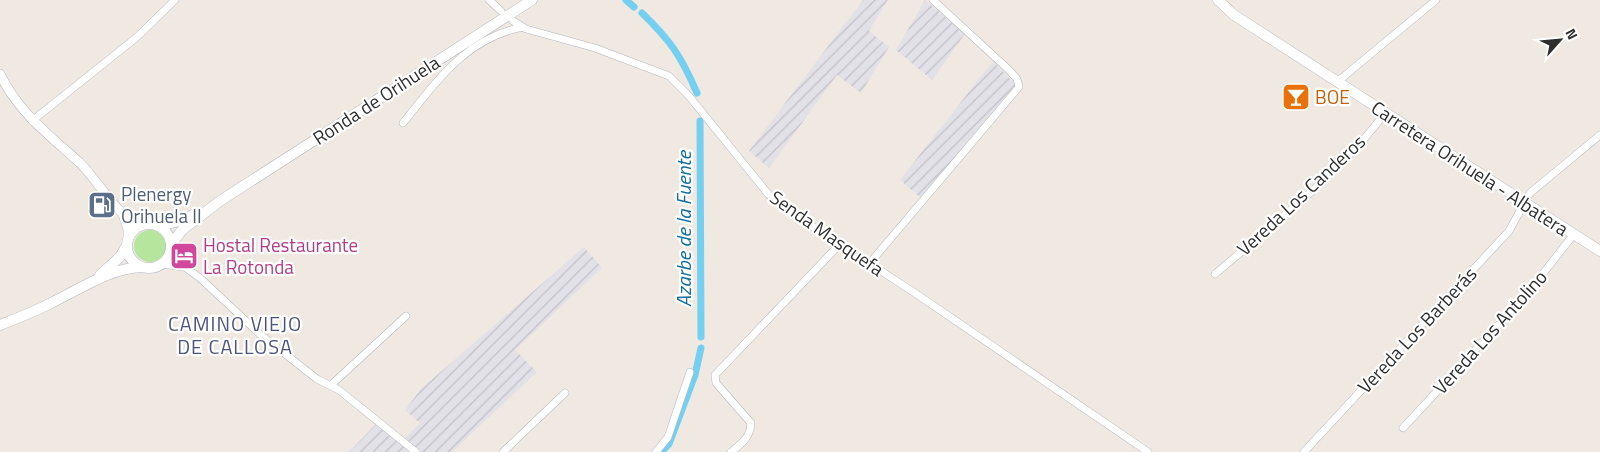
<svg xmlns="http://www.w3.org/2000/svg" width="1600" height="452" font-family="'Titillium Web',sans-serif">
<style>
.industrial{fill:url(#industrial-furrows)}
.grass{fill:#b6e59e}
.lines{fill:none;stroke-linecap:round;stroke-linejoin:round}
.canal{stroke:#75cff0;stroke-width:7}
.minor-casing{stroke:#b4b7c1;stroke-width:8}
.tertiary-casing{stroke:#b4b7c1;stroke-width:10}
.secondary-casing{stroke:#b4b7c1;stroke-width:11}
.minor{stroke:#fff;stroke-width:7}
.tertiary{stroke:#fff;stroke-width:9}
.secondary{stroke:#fff;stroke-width:10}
.labels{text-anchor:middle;stroke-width:4.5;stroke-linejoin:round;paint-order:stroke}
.food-label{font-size:19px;fill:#c56008;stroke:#fff;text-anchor:start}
.street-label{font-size:19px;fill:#2e2e2e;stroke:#fff}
.service-label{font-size:19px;fill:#4e5e75;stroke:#fff;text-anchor:start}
.hotel-label{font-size:19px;fill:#b23c85;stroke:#fff;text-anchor:start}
.water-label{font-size:20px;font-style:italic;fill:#0d6fa3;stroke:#fff}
.neighbourhood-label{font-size:20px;letter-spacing:1px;fill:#4d5680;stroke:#fff}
</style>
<defs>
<pattern id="industrial-furrows" width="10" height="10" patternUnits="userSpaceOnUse" patternTransform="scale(1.25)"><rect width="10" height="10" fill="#e3e1e8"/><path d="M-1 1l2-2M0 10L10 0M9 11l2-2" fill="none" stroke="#c3c1c7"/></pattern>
</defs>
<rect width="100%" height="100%" fill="#efe9e1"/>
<path class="industrial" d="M863,0H888L869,31L889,47L861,93L837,75L769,168L749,151Z
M925,0L965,34L932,80L896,50Z
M993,61L1016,85L921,198L900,180Z
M584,247L602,268L515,350L537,372L452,452H421L405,438L420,423L405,410L421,389Z
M377,423L411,452H349Z"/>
<path class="grass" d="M134 246a16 16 0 1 1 32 0a16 16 0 1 1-32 0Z"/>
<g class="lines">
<path class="canal" d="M626,0L634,7
M642,13C671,41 681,56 697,93
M700,121L701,337
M661,452L669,444L695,375L701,348"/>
<defs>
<path id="minor" d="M489,0L501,11
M513,21L526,29L595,48L669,76L689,96L769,195L792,213L915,293L1148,452
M1337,82L1436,0
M32,121L137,37L175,0
M403,123C438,80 466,38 523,27
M171,251L186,268L200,278L261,335L317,379L339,390L416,452
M163,264L183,267
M869,264L1019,87L1017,79L1009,70L933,0
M1215,274C1270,227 1342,172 1384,114
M331,385L406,316
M1403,428L1527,294L1574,234
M503,452L565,393
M656,452L668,437L690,372
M731,452C742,443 750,438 751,423L716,383L715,375L839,245
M1304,452L1509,231L1530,193L1600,135"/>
<path id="tertiary" d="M0,74C18,112 49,135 79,162C99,181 114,214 140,225
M123,214L128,229V238"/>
<path id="secondary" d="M1218,0L1234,15L1600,251
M127 246a22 22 0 1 1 44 0a22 22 0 1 1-44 0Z
M159,226L179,221L197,213
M171,245L182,230L220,201L532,0
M100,275L120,257L127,245
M0,325C18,318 36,311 53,302C82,288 110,268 142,267"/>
</defs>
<use href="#minor" class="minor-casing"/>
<use href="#tertiary" class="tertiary-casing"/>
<use href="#secondary" class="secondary-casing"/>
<use href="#minor" class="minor"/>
<use href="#tertiary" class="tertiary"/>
<use href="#secondary" class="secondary"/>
</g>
<defs>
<symbol id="bar-square" viewBox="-11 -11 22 22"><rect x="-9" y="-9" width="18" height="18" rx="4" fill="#e8710a" stroke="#fff"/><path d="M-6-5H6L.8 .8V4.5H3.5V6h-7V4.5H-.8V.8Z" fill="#fff"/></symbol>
<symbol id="fuel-square" viewBox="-11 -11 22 22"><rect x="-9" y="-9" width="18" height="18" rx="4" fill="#5c6f8a" stroke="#fff"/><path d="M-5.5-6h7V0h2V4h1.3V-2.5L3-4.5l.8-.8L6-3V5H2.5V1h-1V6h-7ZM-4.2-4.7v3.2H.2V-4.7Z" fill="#fff"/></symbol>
<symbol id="hotel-square" viewBox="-11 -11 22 22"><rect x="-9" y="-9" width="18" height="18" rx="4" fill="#d1479c" stroke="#fff"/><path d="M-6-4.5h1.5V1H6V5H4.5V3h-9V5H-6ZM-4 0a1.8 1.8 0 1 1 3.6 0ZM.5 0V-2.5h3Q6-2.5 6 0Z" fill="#fff"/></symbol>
</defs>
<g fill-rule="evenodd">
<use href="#bar-square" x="1280" y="81" width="32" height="32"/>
<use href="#fuel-square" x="86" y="189" width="32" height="32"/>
<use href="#hotel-square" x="168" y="240" width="32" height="32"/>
</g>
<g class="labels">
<g class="food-label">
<text x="1315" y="104">BOE</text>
</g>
<g class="street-label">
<text transform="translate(376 100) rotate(-33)" y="7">Ronda de Orihuela</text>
<text transform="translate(1470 168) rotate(33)" y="7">Carretera Orihuela - Albatera</text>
<text transform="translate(1301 195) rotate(-43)" y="7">Vereda Los Canderos</text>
<text transform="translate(827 233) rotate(35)" y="7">Senda Masquefa</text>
<text transform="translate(1417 330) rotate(-47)" y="7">Vereda Los Barberás</text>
<text transform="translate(1490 332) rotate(-48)" y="7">Vereda Los Antolino</text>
</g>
<g class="service-label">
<text x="121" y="201">Plenergy<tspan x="121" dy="22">Orihuela II</tspan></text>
</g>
<g class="hotel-label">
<text x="203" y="252">Hostal Restaurante<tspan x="203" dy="22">La Rotonda</tspan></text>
</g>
<g class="water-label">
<text transform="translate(684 229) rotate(-90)" y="7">Azarbe de la Fuente</text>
</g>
<g class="neighbourhood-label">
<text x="235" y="331">CAMINO VIEJO<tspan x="235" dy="23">DE CALLOSA</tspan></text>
</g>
</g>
<g transform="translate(1560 40) rotate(63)" stroke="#ffffff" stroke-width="4" paint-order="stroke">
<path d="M0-4L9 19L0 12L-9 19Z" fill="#2e2e2e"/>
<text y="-8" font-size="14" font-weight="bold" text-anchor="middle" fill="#2e2e2e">N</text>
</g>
</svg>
